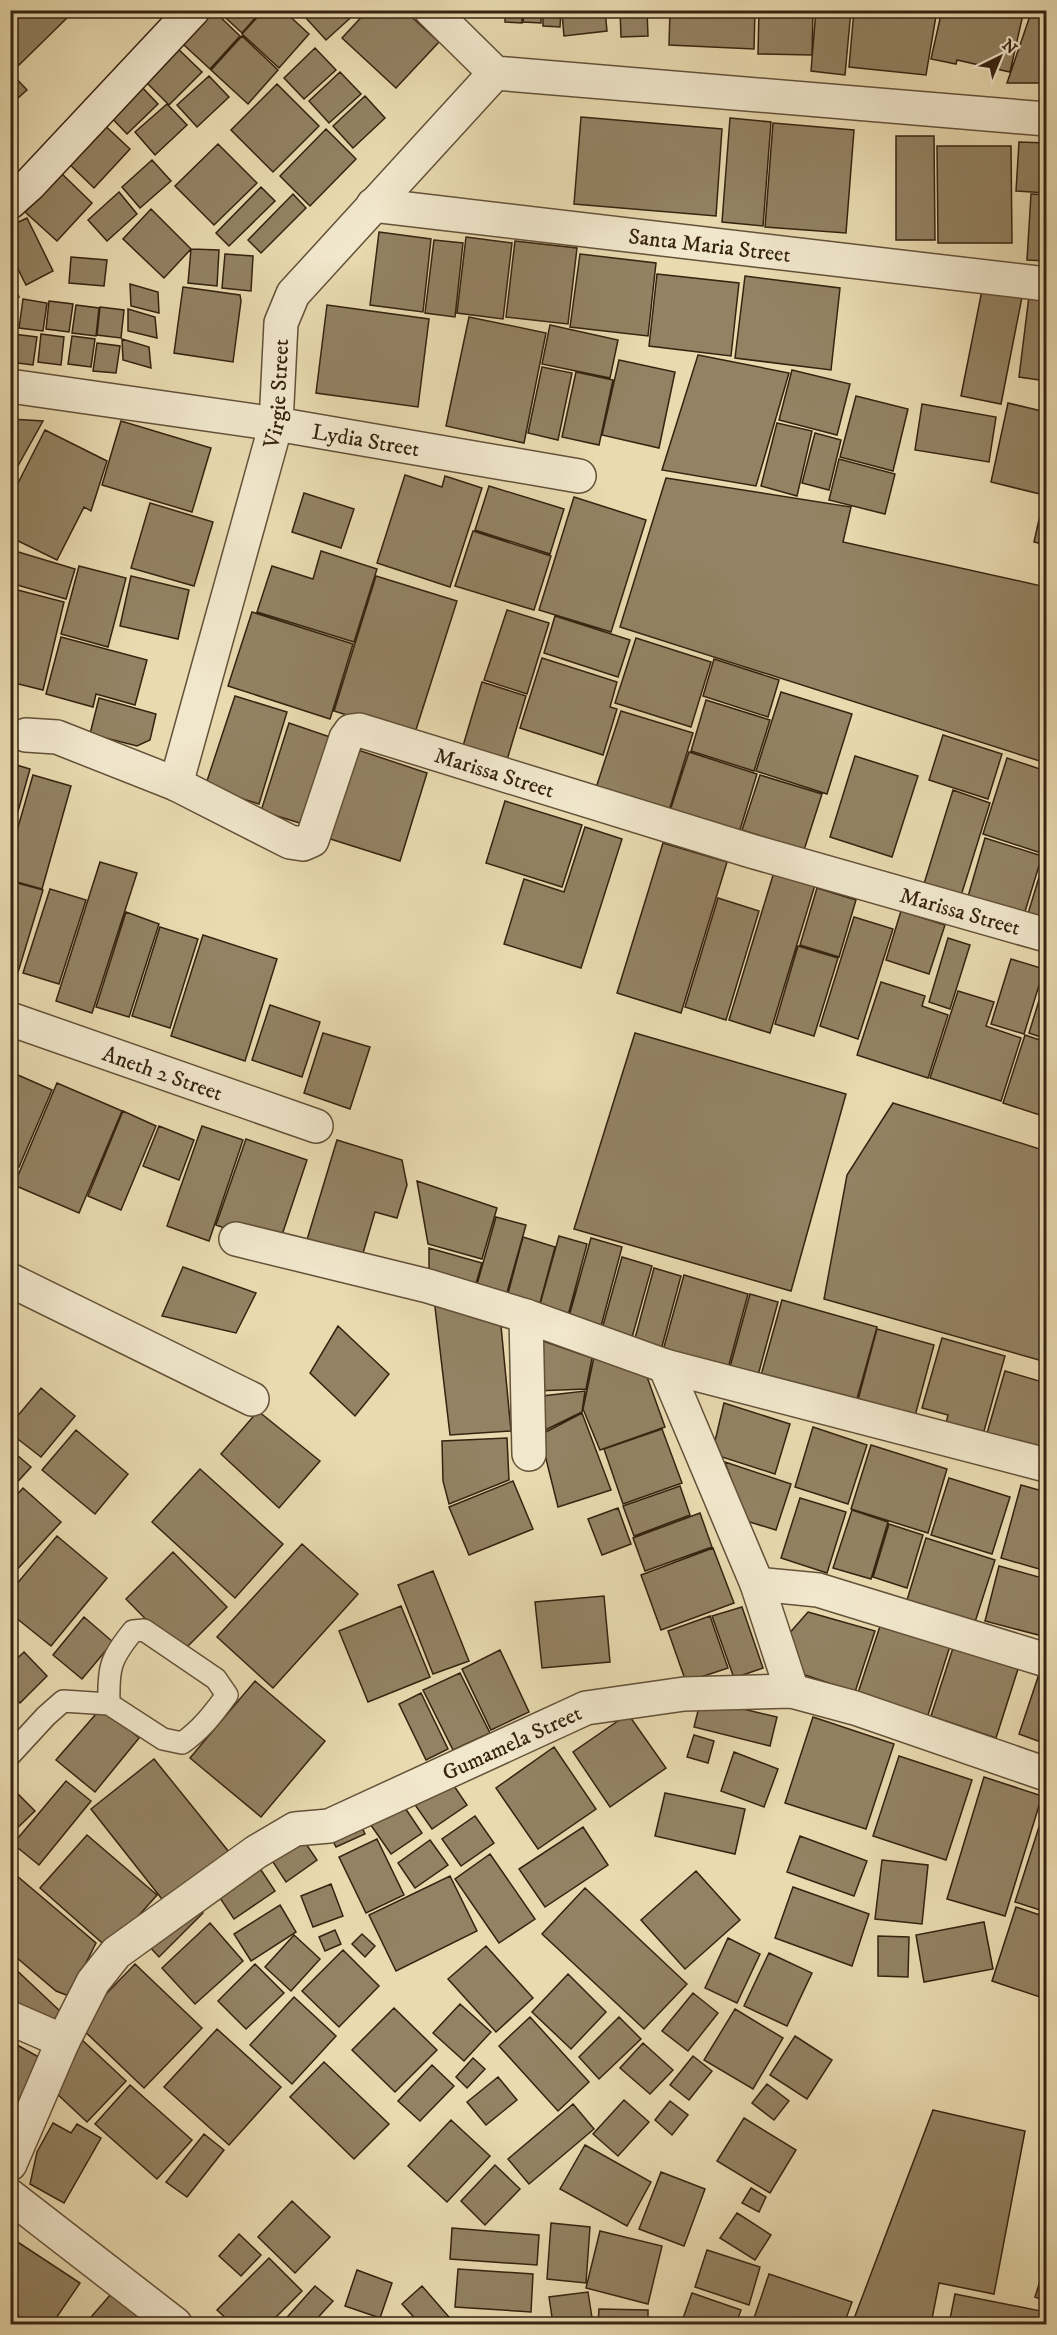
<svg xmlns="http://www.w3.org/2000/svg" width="1057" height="2335" font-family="'IM FELL DW Pica',serif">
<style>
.building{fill:#938263;stroke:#362310;stroke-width:1.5}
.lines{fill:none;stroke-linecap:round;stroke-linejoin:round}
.lane-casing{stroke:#635138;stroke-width:24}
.street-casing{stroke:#635138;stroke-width:36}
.secondary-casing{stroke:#362310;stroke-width:36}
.lane{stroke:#f1e7cc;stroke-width:21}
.street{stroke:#f1e7cc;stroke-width:33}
.secondary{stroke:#f1e7cc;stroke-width:33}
.labels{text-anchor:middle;stroke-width:5;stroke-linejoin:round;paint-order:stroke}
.street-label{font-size:22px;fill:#362310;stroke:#f1e7cc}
</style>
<rect width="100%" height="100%" fill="#e9dab0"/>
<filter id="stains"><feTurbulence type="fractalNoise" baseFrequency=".00333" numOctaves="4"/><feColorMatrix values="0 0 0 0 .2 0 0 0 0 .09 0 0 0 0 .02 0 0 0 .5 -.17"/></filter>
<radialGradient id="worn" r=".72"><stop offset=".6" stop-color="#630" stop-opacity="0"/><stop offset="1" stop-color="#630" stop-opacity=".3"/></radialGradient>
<path class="building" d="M10,10H62L68,17L19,65L10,56Z
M196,10H213L240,36L210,69L173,35Z
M217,10H262L242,33Z
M264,10H283L309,34L279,68L242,34Z
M314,10H357L358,11L326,40L306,18Z
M368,10H404L439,42L396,88L342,38Z
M482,10H500L499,17L482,16Z
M505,10H522V23L505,22Z
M524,10H541V23L523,22Z
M543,10H561L560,27L543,26Z
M592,10H605L607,31L564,36L562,14Z
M620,10H647L648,36L621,37Z
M670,10H755L754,49L669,45Z
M759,10H813L812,55L758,54Z
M816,10H851L845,75L811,71Z
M854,10H937L926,75L849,67Z
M942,10H1024L1010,72L957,60L956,64L931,59Z
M1032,10H1046V83H1007Z
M242,36L278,70L248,104L211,70Z
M172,43L202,72L169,105L140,76Z
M315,48L336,70L304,99L284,78Z
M10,72L27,90L10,105Z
M340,72L361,94L329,123L309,101Z
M209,76L229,97L197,127L177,105Z
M138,83L158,104L127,134L106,112Z
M277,84L319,126L273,172L231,130Z
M365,96L385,118L353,148L333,126Z
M167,104L187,125L155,155L135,132Z
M581,117L722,129L716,216L574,204Z
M730,118L771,122L763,226L722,222Z
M99,120L130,149L94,188L63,158Z
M773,123L854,130L846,233L765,227Z
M326,129L356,159L310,206L280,176Z
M896,136H934L935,240H896Z
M1019,142L1046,143V193L1016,191Z
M218,144L257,183L214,225L175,186Z
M937,146H1011L1012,243H938Z
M152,160L171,181L140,208L122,187Z
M61,173L92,203L57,241L25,212Z
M261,187L275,201L229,246L216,233Z
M119,192L137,214L107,241L88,220Z
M293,194L306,208L261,253L248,240Z
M1031,194L1046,195V261L1027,260Z
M151,209L191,249L164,278L123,239Z
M27,218L53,271L26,285L10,253V226Z
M379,232L431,239L423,312L370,305Z
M466,237L512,243L503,319L457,313Z
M434,240L463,243L455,317L425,313Z
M515,241L577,248L568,324L506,317Z
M191,249L219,250L217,286L188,283Z
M225,254L253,256L251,291L222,288Z
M580,254L656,263L648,336L570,327Z
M71,257L107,260L104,286L69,283Z
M657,274L739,283L731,356L649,346Z
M745,276L840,288L831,370L735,358Z
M10,278L19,297L10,300Z
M130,284L158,292L159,313L131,306Z
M983,285L1023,292L1001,404L961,396Z
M183,287L240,295L241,301L233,362L174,353Z
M1029,296L1046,298V381L1019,377Z
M23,299L47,303L43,331L19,328Z
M49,301L73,304L69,332L46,329Z
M76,305L99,308L96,336L72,333Z
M327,305L429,319L418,407L316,393Z
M100,307L124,310L121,338L97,335Z
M128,309L155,317L157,338L128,331Z
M469,317L546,333L524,443L446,426Z
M550,325L618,340L610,378L542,364Z
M13,334L37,337L33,365L10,362Z
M41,334L64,337L61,365L38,362Z
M72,336L95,339L91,367L68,364Z
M122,339L149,347L151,368L123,360Z
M97,343L120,346L116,373L93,371Z
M698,355L789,373L756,486L662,470Z
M619,360L675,372L659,448L602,435Z
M542,367L572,373L558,440L528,433Z
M792,370L850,384L837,435L779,420Z
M576,372L613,380L599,445L562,437Z
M856,396L908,409L893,471L840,457Z
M1008,403L1046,412V467L1040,494L991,482Z
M922,404L996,417L989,462L915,450Z
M10,419L43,421L10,480Z
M121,421L211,448L192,512L102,485Z
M777,423L812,431L797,496L761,486Z
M45,430L107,461L91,511L84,507L57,560L10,537V499Z
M815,433L841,440L829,490L802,483Z
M839,459L895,474L885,514L829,500Z
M405,475L442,487L445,476L482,488L450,587L377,563Z
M666,478L851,507L843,542L1046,587V763L620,627Z
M489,486L564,509L550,554L475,530Z
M1046,488V545L1034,542Z
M304,493L354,509L341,548L292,532Z
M574,497L646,520L611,632L539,610Z
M150,503L213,522L194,586L131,568Z
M473,531L551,556L534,610L455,586Z
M15,551L75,569L66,599L10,583V567Z
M321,551L377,569L354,642L257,612L272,566L313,579Z
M79,566L126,578L108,647L61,634Z
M131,576L189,590L178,639L120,626Z
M376,576L457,601L414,736L334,711Z
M10,588L64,602L43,690L10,682Z
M507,610L549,623L527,694L484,680Z
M252,612L353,644L330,719L228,686Z
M555,616L630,640L618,677L544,653Z
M61,637L147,660L135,705L96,694L93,707L46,694Z
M636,638L711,662L691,727L615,703Z
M542,658L617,682L610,707L617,709L603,755L520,728Z
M714,659L779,680L768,717L703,696Z
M482,682L526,696L507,760L463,746Z
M781,692L852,714L827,794L756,771Z
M235,696L287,712L259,804L205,787Z
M99,698L156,714L150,740L137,746L90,734Z
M706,700L770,720L754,771L691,751Z
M621,711L693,733L668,814L595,791Z
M289,723L330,737L303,824L261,811Z
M943,735L1002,754L988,799L929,780Z
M352,748L427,773L400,861L324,837Z
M689,752L757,774L739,833L670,811Z
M855,756L918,776L892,857L830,837Z
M1007,758L1046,771V836L1041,853L983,834Z
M10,763L30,769L10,840Z
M33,775L71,786L42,889L10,880V855Z
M760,775L822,794L804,850L742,830Z
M953,790L990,803L960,899L923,887Z
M505,801L582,825L562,887L486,863Z
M585,827L622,839L581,968L504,944L524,879L564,892Z
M985,838L1042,856L1023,918L967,900Z
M663,843L727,862L681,1013L617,993Z
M1046,854V923L1027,917Z
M100,862L137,873L92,1013L56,1001Z
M774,872L815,885L770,1033L729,1020Z
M10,881L43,890L12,992L10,991Z
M817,888L856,900L839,957L800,945Z
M50,889L86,900L59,984L23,973Z
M718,898L759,911L726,1020L685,1007Z
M901,911L945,925L929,974L886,960Z
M126,912L159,924L129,1017L96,1007Z
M854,917L893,929L858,1039L820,1026Z
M160,927L198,939L170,1028L132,1016Z
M203,935L277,959L245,1061L171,1036Z
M948,938L970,945L950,1009L929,1002Z
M798,946L838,958L814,1036L775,1024Z
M1011,959L1044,969L1024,1034L991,1024Z
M1046,978V1039L1029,1033Z
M881,982L925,996L922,1006L948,1015L928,1078L857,1055Z
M958,991L994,1002L986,1026L1021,1038L1001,1101L930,1078Z
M270,1005L320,1022L302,1077L252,1060Z
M323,1033L370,1047L350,1109L304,1093Z
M635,1033L846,1094L791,1291L574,1229Z
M1025,1035L1046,1042V1117L1003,1103Z
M11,1072L52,1090L19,1167L10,1163Z
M57,1083L122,1111L79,1213L14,1185Z
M893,1103L1046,1151V1362L824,1299L847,1175Z
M123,1111L156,1126L121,1210L88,1196Z
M159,1126L194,1140L179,1180L143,1166Z
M202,1126L243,1140L209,1241L167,1226Z
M246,1139L307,1160L278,1247L216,1225Z
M337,1140L402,1160L407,1185L397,1218L375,1212L361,1260L306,1243Z
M417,1181L497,1208L482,1259L428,1244Z
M496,1217L526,1225L506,1296L476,1288Z
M559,1236L587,1244L566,1323L537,1315Z
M523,1237L555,1247L537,1314L505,1305Z
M591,1238L622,1247L600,1330L568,1320Z
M429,1248L482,1263L475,1287L429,1274Z
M622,1257L652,1266L631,1341L601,1333Z
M183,1267L256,1293L236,1333L162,1316Z
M654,1268L681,1276L661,1350L634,1342Z
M684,1275L748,1294L727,1372L662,1354Z
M433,1290L495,1311L501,1326L511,1431L450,1435Z
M750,1294L778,1302L757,1379L729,1371Z
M782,1300L877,1327L853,1413L758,1386Z
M338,1326L389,1374L355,1416L310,1373Z
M877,1329L934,1345L912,1427L855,1411Z
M942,1338L1005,1356L982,1438L945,1428L948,1415L922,1408Z
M543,1341L592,1358L586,1389L536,1391Z
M594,1357L646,1374L665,1427L600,1450L583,1409Z
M1005,1371L1046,1383V1456L985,1440Z
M41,1388L75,1416L41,1457L10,1433V1425Z
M585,1391L582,1412L537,1434L533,1397Z
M724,1403L790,1424L775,1474L722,1457L715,1441Z
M258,1411L320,1461L279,1508L221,1454Z
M582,1413L611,1490L558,1507L540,1435Z
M813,1427L867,1445L848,1504L795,1487Z
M662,1429L682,1483L623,1504L604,1449Z
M76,1430L128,1474L95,1514L42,1470Z
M507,1438L509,1480L449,1504L443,1481L442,1441Z
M871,1445L947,1469L928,1533L851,1509Z
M10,1449L31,1467L10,1490Z
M725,1462L791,1484L776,1530L746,1521Z
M200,1469L283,1544L235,1598L152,1522Z
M949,1478L1010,1497L992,1554L931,1535Z
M513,1481L533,1529L469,1555L449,1507Z
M1021,1485L1046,1492V1571L1001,1558Z
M680,1486L690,1515L634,1536L623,1506Z
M23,1488L61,1522L10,1577V1502Z
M800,1498L846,1512L827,1573L781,1558Z
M618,1508L631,1544L602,1555L588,1519Z
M852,1510L888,1522L871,1579L833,1568Z
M700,1513L712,1547L645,1571L633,1538Z
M889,1524L923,1535L907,1588L873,1577Z
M57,1536L107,1578L51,1646L10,1613V1592Z
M926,1538L995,1560L975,1622L907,1600Z
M302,1544L358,1594L273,1688L217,1637Z
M713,1548L734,1603L661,1630L641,1575Z
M173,1552L227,1607L180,1654L126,1599Z
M999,1566L1046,1579V1637L985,1621Z
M433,1571L469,1661L433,1674L398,1585Z
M604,1596L610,1662L542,1668L535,1602Z
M401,1606L430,1677L368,1702L339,1631Z
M742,1607L763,1668L734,1678L712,1616Z
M808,1612L875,1631L855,1692L802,1674L787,1636Z
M710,1616L728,1668L686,1682L668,1631Z
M84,1617L113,1642L82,1679L53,1655Z
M882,1620L951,1643L927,1718L857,1696Z
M953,1648L1018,1669L996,1738L931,1716Z
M500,1650L529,1712L491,1730L462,1669Z
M24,1652L47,1676L20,1703L10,1694V1665Z
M1042,1665L1046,1667V1744L1019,1734Z
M460,1673L490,1733L453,1750L423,1690Z
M255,1681L325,1741L261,1817L190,1758Z
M421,1693L448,1749L426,1760L399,1704Z
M701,1699L777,1717L770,1746L694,1727Z
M102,1707L139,1738L95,1792L56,1760Z
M628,1714L666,1768L610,1807L573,1752Z
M813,1717L894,1744L866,1829L785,1803Z
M694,1735L714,1741L708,1763L687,1757Z
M554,1747L596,1809L538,1849L496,1788Z
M734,1752L778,1769L764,1807L721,1791Z
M899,1756L972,1780L946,1860L873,1836Z
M154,1759L229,1852L165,1903L91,1809Z
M448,1777L467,1805L432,1829L413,1802Z
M984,1777L1042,1796L1005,1916L947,1899Z
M66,1781L91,1801L39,1865L13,1844Z
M10,1786L35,1811L10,1835Z
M665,1793L745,1809L735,1854L655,1836Z
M399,1799L422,1833L391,1854L368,1821Z
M1046,1805V1912L1015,1902Z
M475,1816L494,1843L461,1866L442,1839Z
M358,1819L365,1834L336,1847L329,1833Z
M583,1827L608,1865L545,1907L519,1869Z
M87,1835L157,1895L109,1949L40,1888Z
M800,1836L867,1861L854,1896L787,1872Z
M302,1838L317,1860L286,1882L271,1859Z
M377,1839L404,1895L366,1913L339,1857Z
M430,1840L448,1865L415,1888L398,1863Z
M490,1854L535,1919L499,1943L455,1879Z
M882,1860L928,1865L922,1924L875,1919Z
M259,1867L275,1891L234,1919L218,1895Z
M10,1870L96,1943L69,1996L56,1991L10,1952Z
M696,1871L740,1920L685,1969L641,1920Z
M450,1876L477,1931L396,1971L369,1915Z
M331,1884L343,1916L313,1927L301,1896Z
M793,1887L869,1914L852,1966L775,1938Z
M585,1888L687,1984L644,2029L542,1934Z
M192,1902L203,1913L159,1957L148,1945Z
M280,1905L296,1932L251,1961L234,1934Z
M1016,1907L1046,1917V1999L992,1981Z
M984,1922L993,1969L924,1982L916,1935Z
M210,1923L243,1961L195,2004L162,1968Z
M335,1930L341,1944L325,1951L319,1937Z
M362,1934L375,1946L365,1957L352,1944Z
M294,1935L320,1959L291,1991L265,1967Z
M878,1936L909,1937L908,1977L878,1976Z
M728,1938L760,1954L737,2003L705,1988Z
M486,1946L533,1998L496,2032L448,1979Z
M343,1950L379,1986L339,2027L302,1991Z
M769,1953L812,1973L787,2026L744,2006Z
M10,1964L60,2011L49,2028L10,2009Z
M135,1964L202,2028L144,2088L77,2024Z
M255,1964L284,1993L246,2029L218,2001Z
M568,1974L606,2012L571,2049L532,2012Z
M693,1993L718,2013L688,2051L662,2031Z
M294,1997L336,2036L292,2084L250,2045Z
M460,2004L491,2032L464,2061L433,2033Z
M394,2008L437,2050L395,2092L352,2050Z
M735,2009L783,2038L753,2089L704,2060Z
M530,2017L589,2082L558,2111L499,2046Z
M619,2017L641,2039L599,2079L579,2057Z
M217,2029L281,2087L229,2145L164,2087Z
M795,2036L832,2060L807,2099L770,2075Z
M81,2039L126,2081L87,2122L53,2090Z
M10,2041L44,2060L10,2122Z
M643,2043L673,2070L650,2094L620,2068Z
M693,2056L712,2071L689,2100L670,2085Z
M473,2058L485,2069L467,2088L456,2077Z
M324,2062L389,2124L354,2159L290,2097Z
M432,2065L454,2086L420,2121L398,2101Z
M498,2077L517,2100L486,2125L467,2102Z
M767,2084L789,2101L774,2120L752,2103Z
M130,2085L192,2140L157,2179L95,2124Z
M624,2100L649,2122L618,2156L593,2134Z
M670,2101L688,2115L672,2135L655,2120Z
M573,2104L594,2129L529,2184L508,2159Z
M933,2110L1025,2131L994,2294L939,2283L931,2324H852Z
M744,2118L796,2150L770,2193L717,2161Z
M451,2120L490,2156L447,2202L408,2166Z
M53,2123L71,2133L77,2124L101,2138L64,2203L30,2184L37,2152Z
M204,2134L224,2150L187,2197L166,2182Z
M585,2145L651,2182L627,2226L560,2189Z
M495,2165L520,2189L485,2225L461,2201Z
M661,2172L705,2189L684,2246L639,2229Z
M751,2188L766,2197L759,2212L742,2203Z
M292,2201L330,2237L295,2273L258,2237Z
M737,2213L771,2235L755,2260L720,2238Z
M551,2223L590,2227L586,2283L547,2279Z
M452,2228L539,2235L537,2265L450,2259Z
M600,2231L662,2246L648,2304L586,2288Z
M239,2234L261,2255L241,2276L219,2256Z
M10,2237L80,2283L52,2324H31L10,2311Z
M707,2250L760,2267L749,2305L695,2287Z
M269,2258L302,2291L269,2324H232L217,2310Z
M1046,2262V2301L1035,2297Z
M458,2269L533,2274L531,2312L455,2307Z
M357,2270L392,2283L380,2318L345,2306Z
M769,2274L852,2302L844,2324H752Z
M315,2286L333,2301L312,2324H281Z
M422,2286L455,2324H420L402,2304Z
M588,2292L593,2324H553L549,2297Z
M692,2293L741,2310L736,2324H681Z
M111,2294L148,2324H85Z
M955,2294L1046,2312V2324H949Z
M599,2309L648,2310V2324H598Z
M652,2319L669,2322L668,2324H651Z"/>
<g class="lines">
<defs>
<path id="lane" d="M10,1755L46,1716L63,1701L109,1704L163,1739L182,1743C201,1730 213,1714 227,1695L216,1679L144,1630L133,1631C110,1659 108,1668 109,1704"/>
<g id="street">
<path d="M431,10L495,73L1046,119"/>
<path id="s1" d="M373,205L1046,284"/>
<path id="s2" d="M10,386L276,424L579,476"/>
<path id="s3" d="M26,735L57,737L176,784L290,842L303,844L312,840L346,738L351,731L359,730L751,851L1046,935"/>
<path id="s4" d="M176,784L276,424L281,323L293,294L495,73"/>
<path id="s5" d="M10,1019L316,1126"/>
<path d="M236,1239L428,1286L526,1316L665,1366L1046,1465"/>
<path d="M10,1280L252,1399"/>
<path d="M526,1316L529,1454"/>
<path d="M665,1366L757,1584L792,1691"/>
<path d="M757,1584L818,1590L1046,1660"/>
<path d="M10,2018L63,2041"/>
<path id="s6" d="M10,2164L63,2041L93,1982L116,1953L256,1852L295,1829L329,1826L586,1708L684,1694L792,1691L855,1708L1046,1774"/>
<path d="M10,2196L175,2324"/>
</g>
<path id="secondary" d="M10,202L30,184L193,10"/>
</defs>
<use href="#lane" class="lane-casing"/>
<use href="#street" class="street-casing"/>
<use href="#secondary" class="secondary-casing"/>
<use href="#lane" class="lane"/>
<use href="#street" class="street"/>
<use href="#secondary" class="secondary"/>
</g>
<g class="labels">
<g class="street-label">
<text dy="8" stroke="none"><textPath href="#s1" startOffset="339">Santa Maria Street</textPath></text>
<text dy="8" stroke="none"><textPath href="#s4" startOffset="404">Virgie Street</textPath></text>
<text dy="8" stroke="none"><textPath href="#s2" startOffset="360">Lydia Street</textPath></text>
<text dy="8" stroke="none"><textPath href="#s3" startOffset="576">Marissa Street</textPath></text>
<text dy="8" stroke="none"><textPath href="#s3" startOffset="1062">Marissa Street</textPath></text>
<text dy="8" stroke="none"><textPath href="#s5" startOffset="162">Aneth 2 Street</textPath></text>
<text dy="8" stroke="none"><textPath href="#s6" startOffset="690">Gumamela Street</textPath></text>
</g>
</g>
<rect width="1057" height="2335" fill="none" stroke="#e9dab0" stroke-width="36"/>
<rect x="12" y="12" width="1033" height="2311" fill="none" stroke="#362310" stroke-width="3"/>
<rect x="18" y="18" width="1021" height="2299" fill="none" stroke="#362310" stroke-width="1.5"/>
<g transform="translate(1000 57) rotate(43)" stroke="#f1e7cc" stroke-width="4.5" paint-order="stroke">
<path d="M0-4.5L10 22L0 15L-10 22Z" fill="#362310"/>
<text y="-9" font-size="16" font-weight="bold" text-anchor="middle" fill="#362310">N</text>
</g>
<rect width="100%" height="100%" filter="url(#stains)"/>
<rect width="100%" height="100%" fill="url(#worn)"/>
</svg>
